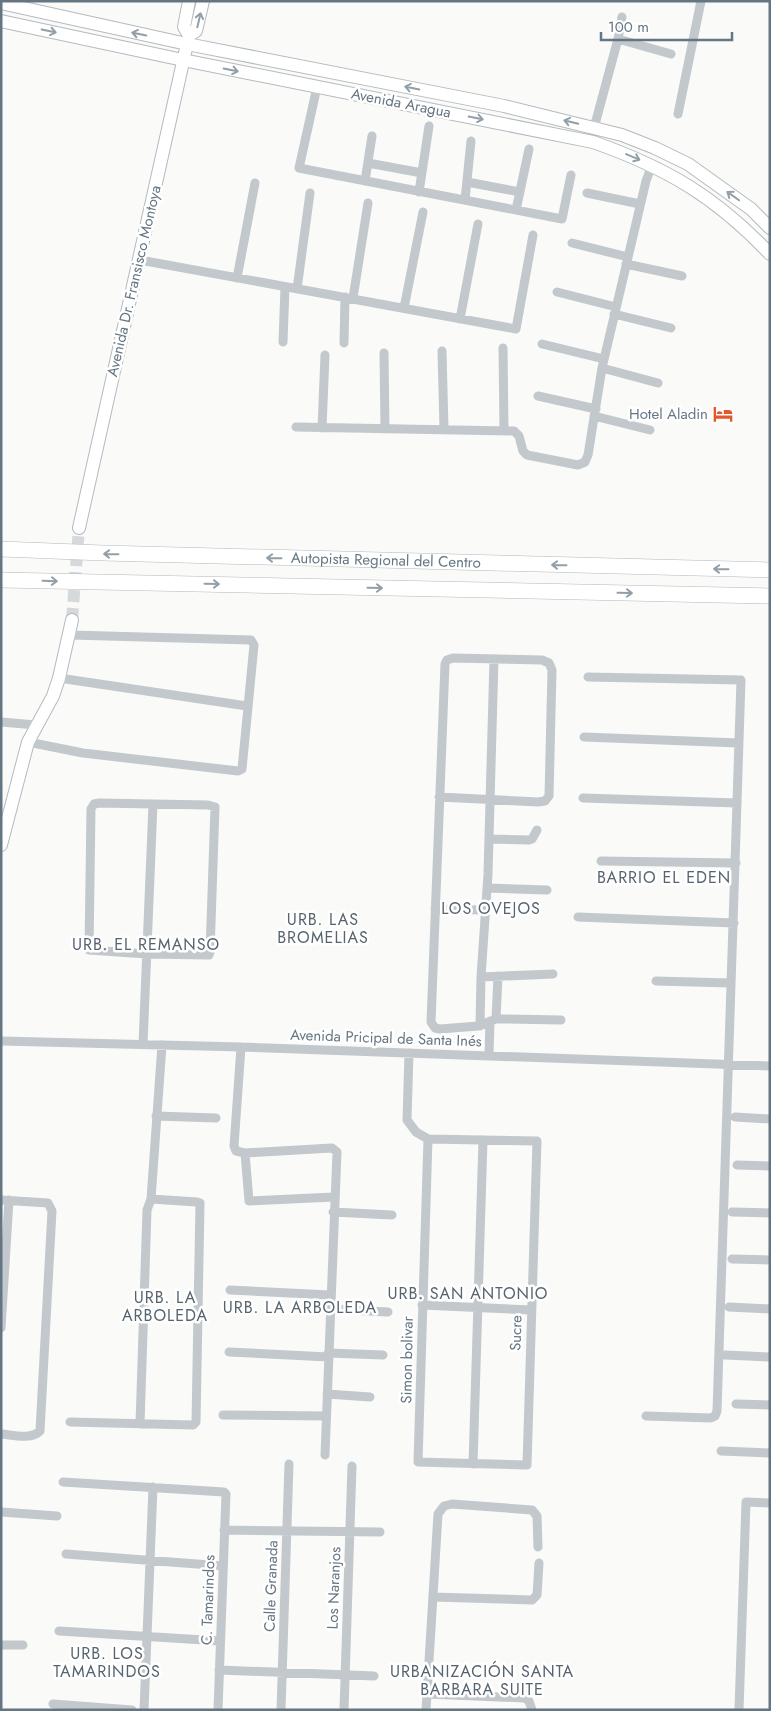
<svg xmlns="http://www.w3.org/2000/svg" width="771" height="1711" font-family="Jost,sans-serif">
<rect width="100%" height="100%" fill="#fafaf8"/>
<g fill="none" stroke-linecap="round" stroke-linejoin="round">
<path stroke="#d5d9db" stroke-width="12" stroke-dasharray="12 6" stroke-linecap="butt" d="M72,620L79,528"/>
<defs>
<path id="secondary" d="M1,3L187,44L504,106L622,135L655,148L688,164L751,209L770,228
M1,21L183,60L593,142C667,168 716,197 770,254
M189,35L196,31L203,1
M79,528L189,35L184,27L189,1
M1,845L28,742L53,696L59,678L72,620"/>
<g id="highway">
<path id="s1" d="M1,549L103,553L770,570"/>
<path d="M1,580L770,596"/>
</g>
</defs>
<use href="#secondary" stroke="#b3babf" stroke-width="14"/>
<use href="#highway" stroke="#b4b9bd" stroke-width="16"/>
<path stroke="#c3c8cc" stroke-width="9" d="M618,39L671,54
M317,87L299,168L562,219L571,175
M678,114L701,1
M594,128L618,39L622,17
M368,163L422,173
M365,181L372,136
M467,182L520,192
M419,192L429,126
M587,193L640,204
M465,200L471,141
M516,210L529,149
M572,243L628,257
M140,260L516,329L533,235
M626,264L682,276
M237,278L255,183
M297,289L310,193
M557,292L616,307
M353,298L368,203
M404,308L423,212
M614,314L671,328
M460,319L478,224
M283,342L285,287
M344,343L345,297
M542,344L604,359
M503,348L504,430
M442,351L444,429
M384,353L385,429
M602,368L658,383
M538,396L596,409
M594,416L650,430
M296,427L514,431L519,436L523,451L527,455L578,465L585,462L588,455L602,368L646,181L652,165
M322,428L325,355
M588,677L741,680L717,1411L715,1416L711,1418L646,1416
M59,678L247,706
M1,722L36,725
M584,737L739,743
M28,742L83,753L238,771L242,769L254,645L251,640L70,635
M439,797L538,802L545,801L549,796L552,670L549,663L542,660L453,658L447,660L445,664L431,1022L435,1028L440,1029L478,1026L496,1019H504L561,1020
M583,798L737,803
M99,803L208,805L215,807L210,952L209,955L147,954L89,950L91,809L94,804Z
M489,839L529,840L532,839L537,830
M601,861L736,863
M487,888L547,890
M435,909L485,910
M578,917L734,923
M481,977L553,974
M656,981L730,983
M496,1019L498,976
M480,1026L481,977L488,874L494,659
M1,1041L241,1047L770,1066
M143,1044L153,804
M241,1047L234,1146L236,1151L245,1153L332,1148L337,1152L325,1455
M409,1053L407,1120L416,1132L428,1139L537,1141L527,1465L418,1462L428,1139
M489,1055L490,1021
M156,1116L216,1118
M735,1117L770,1119
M245,1153L249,1201L334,1197
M737,1165L770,1166
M1,1200L48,1203L52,1211L40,1431C31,1440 13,1435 1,1434
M333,1212L392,1215
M732,1212L770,1213
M732,1259L770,1260
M230,1290L330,1295
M422,1305L531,1310
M729,1307L770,1309
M330,1309L388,1312
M1,1328L9,1200
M229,1352L328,1357
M328,1353L383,1355
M725,1355L770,1357
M327,1394L370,1397
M736,1404L770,1405
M223,1415L326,1416
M70,1422L193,1425L196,1422L200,1203L197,1202L151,1199
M140,1424L147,1210L151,1199L162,1045
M721,1451L770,1453
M473,1464L483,1140
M63,1482L224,1492L226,1494L218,1710
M1,1512L57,1516
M224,1530L380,1532
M66,1554L223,1566
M433,1597L532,1600L537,1595L539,1563
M59,1631L220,1641
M1,1645H23
M219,1670L374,1676
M428,1694L524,1698L529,1701L532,1710
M53,1704L132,1710
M144,1710L153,1487
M281,1710L289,1464
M344,1710L352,1466
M426,1710L438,1514L444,1506L452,1504L532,1510L537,1516L538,1547
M739,1710L746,1502L770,1503"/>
<use href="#secondary" stroke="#fff" stroke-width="12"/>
<use href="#highway" stroke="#fff" stroke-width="15"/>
</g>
<defs><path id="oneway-shaft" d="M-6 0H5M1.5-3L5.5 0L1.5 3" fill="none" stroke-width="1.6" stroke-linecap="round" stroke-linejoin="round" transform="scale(1.25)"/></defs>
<g stroke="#939fa8">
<use href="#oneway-shaft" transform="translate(199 20) rotate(-77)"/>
<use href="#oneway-shaft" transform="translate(49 31) rotate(12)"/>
<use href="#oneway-shaft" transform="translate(139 34) rotate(-168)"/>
<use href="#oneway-shaft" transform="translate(231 70) rotate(11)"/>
<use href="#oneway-shaft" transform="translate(412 88) rotate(-169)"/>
<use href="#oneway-shaft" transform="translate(476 118) rotate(11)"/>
<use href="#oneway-shaft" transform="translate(571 122) rotate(-166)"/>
<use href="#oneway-shaft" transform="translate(633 157) rotate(23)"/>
<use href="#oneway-shaft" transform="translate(733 196) rotate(-145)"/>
<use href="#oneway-shaft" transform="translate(111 554) rotate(-179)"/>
<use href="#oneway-shaft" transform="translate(274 558) rotate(-179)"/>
<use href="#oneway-shaft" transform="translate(559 565) rotate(-179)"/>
<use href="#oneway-shaft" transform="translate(721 569) rotate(-179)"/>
<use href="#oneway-shaft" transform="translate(50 581) rotate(2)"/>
<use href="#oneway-shaft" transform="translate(212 584) rotate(1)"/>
<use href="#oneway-shaft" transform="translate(375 588) rotate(1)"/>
<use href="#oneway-shaft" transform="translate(625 593) rotate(1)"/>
</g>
<defs>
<symbol id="hotel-bare" viewBox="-9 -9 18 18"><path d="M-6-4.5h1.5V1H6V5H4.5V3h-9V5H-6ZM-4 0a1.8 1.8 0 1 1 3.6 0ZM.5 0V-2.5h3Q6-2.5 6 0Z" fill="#e4572e" stroke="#fff" stroke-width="2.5" paint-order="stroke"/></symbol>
</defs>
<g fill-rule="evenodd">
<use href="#hotel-bare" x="709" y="400" width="28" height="28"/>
</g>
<g text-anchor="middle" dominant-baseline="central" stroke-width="5" stroke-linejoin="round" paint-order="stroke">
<g font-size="15" fill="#657683" stroke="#fff">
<text transform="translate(401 103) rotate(11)">Avenida Aragua</text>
<text transform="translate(134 281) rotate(-77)">Avenida Dr. Fransisco Montoya</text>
<text stroke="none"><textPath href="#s1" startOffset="385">Autopista Regional del Centro</textPath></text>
<text transform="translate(386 1038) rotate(2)">Avenida Pricipal de Santa Inés</text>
<text transform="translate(516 1333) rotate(-88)">Sucre</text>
<text transform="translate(407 1360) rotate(-89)">Simon bolivar</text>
<text transform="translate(271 1586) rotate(-88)">Calle Granada</text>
<text transform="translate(334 1588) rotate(-88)">Los Naranjos</text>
<text transform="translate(208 1600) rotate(-88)">C. Tamarindos</text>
</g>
<g font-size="15" fill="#657683" stroke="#fff" text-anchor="end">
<text x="708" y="414">Hotel Aladin</text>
</g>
<g font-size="16" letter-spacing="1" fill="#57646e" stroke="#fff">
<text x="664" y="877">BARRIO EL EDEN</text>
<text x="491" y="908">LOS OVEJOS</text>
<text x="323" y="919">URB. LAS<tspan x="323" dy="18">BROMELIAS</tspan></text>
<text x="146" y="944">URB. EL REMANSO</text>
<text x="468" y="1293">URB. SAN ANTONIO</text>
<text x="165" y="1297">URB. LA<tspan x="165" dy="18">ARBOLEDA</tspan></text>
<text x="300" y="1307">URB. LA ARBOLEDA</text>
<text x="107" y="1653">URB. LOS<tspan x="107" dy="18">TAMARINDOS</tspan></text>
<text x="482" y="1671">URBANIZACIÓN SANTA<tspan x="482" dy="18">BARBARA SUITE</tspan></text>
</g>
</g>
<rect width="771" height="1711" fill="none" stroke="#657683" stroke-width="5"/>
<path d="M601 32v8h131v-8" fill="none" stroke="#657683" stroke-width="2.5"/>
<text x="608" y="32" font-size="15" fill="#657683" stroke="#ffffff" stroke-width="4" paint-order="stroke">100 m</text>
</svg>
